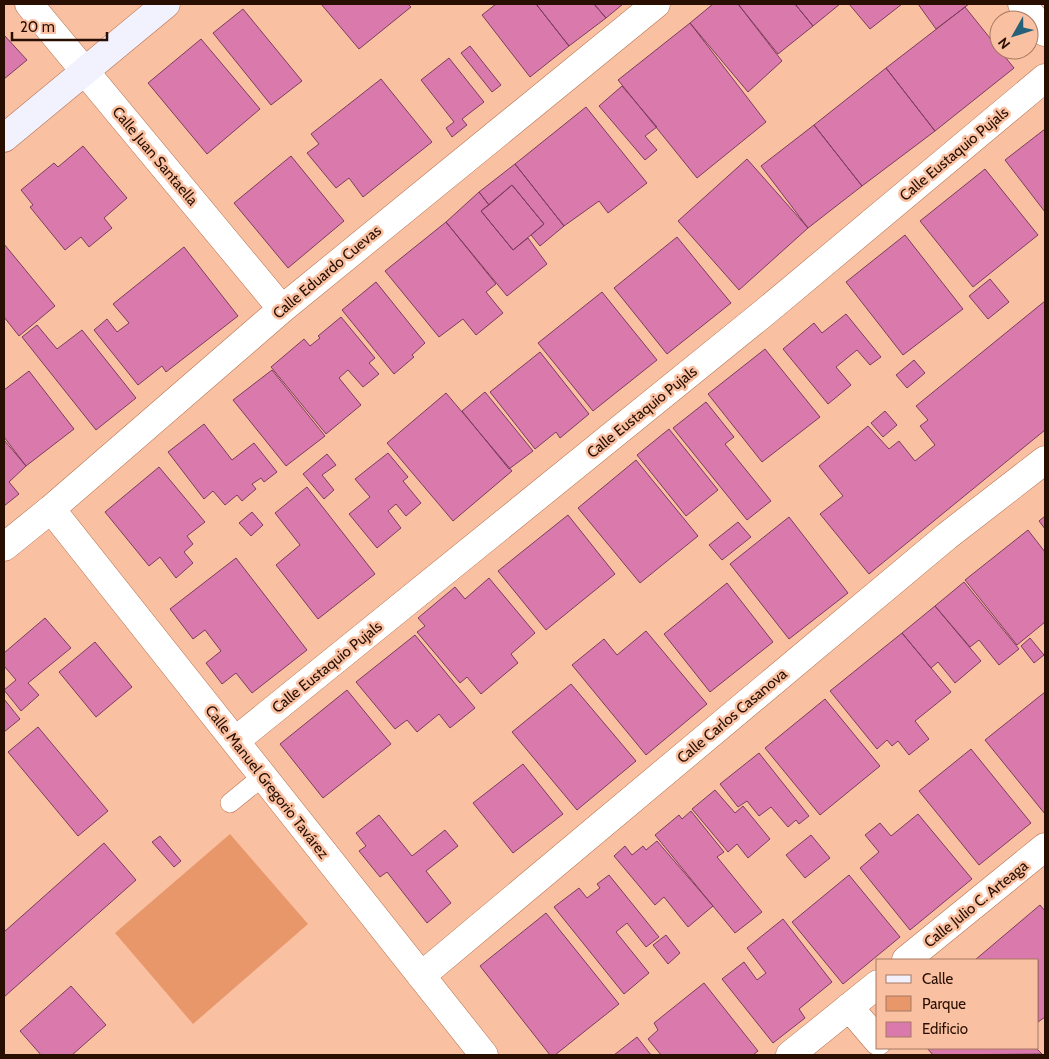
<svg xmlns="http://www.w3.org/2000/svg" width="1049" height="1059" font-family="Cabin,sans-serif">
<rect width="100%" height="100%" fill="#fac0a2"/>
<path fill="#e8976b" d="M230,834L308,924L193,1024L115,933Z"/>
<path fill="#da79ab" stroke="#7c3d5e" d="M321,4H408L411,7L359,49Z
M496,4H536L569,46L530,77L482,15Z
M536,4H594L606,18L569,46Z
M594,4H623L606,18Z
M713,4H738L782,61L748,92L690,23Z
M738,4H795L813,26L778,54Z
M795,4H840L813,26Z
M849,4H902L870,29Z
M918,4H969L936,29Z
M965,7L1014,68L935,131L886,68Z
M243,9L302,81L271,105L213,33Z
M690,23L766,122L697,178L618,80Z
M4,35L27,60L4,79Z
M201,39L260,109L207,154L148,83Z
M470,46L501,85L492,92L461,53Z
M449,58L484,102L462,119L467,125L452,137L446,128L454,122L421,80Z
M886,68L935,131L862,186L814,125Z
M381,79L432,142L363,197L349,178L336,188L307,153L319,144L311,134Z
M622,86L657,127L645,136L657,150L645,160L599,106Z
M586,107L647,183L608,213L599,201L564,226L515,164Z
M814,125L862,186L808,228L761,166Z
M1045,129V212L1005,160Z
M83,146L127,198L104,218L112,228L89,247L81,237L65,250L30,207L33,205L21,190L54,163L58,167Z
M291,156L344,221L288,268L234,203Z
M747,159L808,228L739,290L678,221Z
M515,164L564,226L540,246L531,235L544,224L512,185L489,205L479,192Z
M985,169L1038,235L973,287L920,221Z
M512,185L544,224L513,250L481,211Z
M479,192L489,205L481,211L513,250L528,238L547,264L507,296L446,222Z
M446,222L496,284L486,292L503,313L476,335L463,319L439,337L385,271Z
M905,235L963,309L903,355L846,282Z
M677,237L731,303L667,354L614,288Z
M4,244L55,306L19,336L4,317Z
M184,247L238,316L166,372L162,366L138,385L94,330L107,319L117,332L129,323L113,304Z
M990,279L1009,302L988,319L969,296Z
M376,282L425,343L412,355L414,357L394,374L342,310Z
M602,292L657,360L593,411L538,343Z
M1045,301V430L869,574L820,514L843,496L819,466L868,426L889,449L899,441L915,461L935,445L920,426L928,420L916,406Z
M846,314L881,357L870,365L857,350L836,367L851,385L828,404L783,349L814,323L822,333Z
M341,317L375,358L369,363L379,374L363,387L348,370L339,378L361,405L326,434L271,367L304,339L310,346L320,338L318,336Z
M37,325L57,349L82,330L136,398L96,430L22,337Z
M765,349L820,417L762,462L708,394Z
M540,352L589,414L560,438L556,432L535,449L490,392Z
M914,360L925,373L907,388L896,375Z
M272,370L325,436L286,466L233,400Z
M29,371L74,429L26,466L4,437V390Z
M485,392L533,451L509,469L462,411Z
M446,393L512,471L453,521L387,443Z
M706,402L734,437L725,444L771,501L747,520L673,428Z
M885,411L897,425L883,437L871,423Z
M204,424L232,460L254,443L277,472L264,482L261,478L252,484L256,489L242,501L237,495L225,505L213,491L204,499L168,452Z
M669,429L718,490L686,516L637,455Z
M4,440L26,466L9,482L19,494L4,506Z
M388,453L408,477L403,481L421,503L406,516L396,504L388,511L401,528L377,548L349,514L370,497L355,479Z
M327,454L336,465L322,475L334,490L324,499L303,474Z
M636,460L698,536L640,583L578,508Z
M159,467L205,522L187,536L193,544L184,552L193,563L176,578L160,557L149,566L105,512Z
M307,487L375,574L318,619L276,565L300,545L275,513Z
M252,512L263,525L251,536L239,523Z
M568,515L615,574L546,630L498,571Z
M1045,516V529L1039,521Z
M789,517L848,593L789,639L730,564Z
M738,522L751,537L722,560L709,545Z
M1028,530L1045,552V622L1017,645L965,580Z
M236,558L307,650L252,693L236,673L222,684L206,663L221,651L205,630L193,639L170,609Z
M489,578L535,633L511,654L518,663L481,694L467,677L460,683L417,632L425,626L418,618L455,587L465,599Z
M964,582L1019,649L999,665L979,640L970,647L935,606Z
M727,583L773,642L710,692L664,634Z
M935,606L981,661L955,683L938,662L931,668L902,633Z
M45,618L71,648L28,683L39,695L21,711L4,690L16,680L4,666V653Z
M646,631L707,704L646,755L572,665L604,639L617,655Z
M902,633L951,692L915,721L929,739L909,755L898,741L892,746L887,740L877,749L830,691Z
M415,635L475,708L450,728L439,714L417,732L407,720L395,729L356,682Z
M1030,638L1044,655L1034,663L1021,646Z
M95,642L132,687L96,717L59,672Z
M571,684L636,761L577,810L512,732Z
M347,690L391,744L323,798L280,744Z
M1045,692V814L985,740Z
M4,699L20,719L4,732Z
M825,699L880,766L820,815L765,748Z
M38,727L108,811L78,836L8,752Z
M971,749L1031,823L979,865L919,791Z
M759,753L809,816L799,824L796,820L788,827L771,807L759,816L747,801L738,807L720,784Z
M523,764L563,814L513,853L473,803Z
M715,790L735,813L743,806L770,839L748,858L737,844L728,852L692,809Z
M691,811L724,852L717,857L762,912L735,933L655,835L679,815L682,819Z
M918,814L972,879L910,930L860,868L879,852L865,835L880,823L891,836Z
M379,815L412,856L445,830L458,846L426,871L451,903L427,923L387,872L380,877L359,851L366,846L356,833Z
M811,835L830,858L805,878L786,855Z
M160,836L181,861L174,867L152,842Z
M657,841L713,906L688,927L664,897L655,905L614,856L625,846L632,855L643,846L646,850Z
M104,843L136,880L4,997V932Z
M609,875L659,937L646,947L627,923L616,932L649,973L624,994L554,907L579,888L587,898L600,888L597,884Z
M849,875L900,937L843,984L792,922Z
M1040,905L1045,911V1017L1038,1022V960H975Z
M546,913L619,1004L555,1055H550L480,966Z
M783,919L832,982L799,1009L805,1018L773,1043L722,979L744,962L757,980L766,973L747,948Z
M666,935L680,953L668,964L653,945Z
M704,983L758,1051L753,1055H661L648,1039L658,1030L654,1023Z
M71,986L106,1025L72,1055H41L20,1031Z
M637,1037L651,1055H614Z
M927,1048H1036L1042,1054L933,1055Z"/>
<g fill="none" stroke-linecap="round" stroke-linejoin="round">
<defs>
<path id="lane" d="M230,803L263,776"/>
<path id="street" d="M29,4L282,309
M1022,4L1045,32
M51,509L484,1055
M4,547L51,509L282,309L656,4
M235,741L765,312L1045,78
M906,960L1045,847
M421,976L947,536L1045,460
M849,1007L878,1041
M790,1055L878,984"/>
<path id="secondary" d="M4,138L166,4"/>
</defs>
<use href="#lane" stroke="#b5734f" stroke-width="20"/>
<use href="#street" stroke="#b5734f" stroke-width="29"/>
<use href="#secondary" stroke="#b5734f" stroke-width="29"/>
<use href="#lane" stroke="#fff" stroke-width="19"/>
<use href="#street" stroke="#fff" stroke-width="28"/>
<use href="#secondary" stroke="#f2f1fe" stroke-width="28"/>
</g>
<g text-anchor="middle" dominant-baseline="central" stroke-width="5" stroke-linejoin="round" paint-order="stroke">
<g font-size="15" fill="#280f02" stroke="#fac0a2">
<text transform="translate(954 154) rotate(-40)">Calle Eustaquio Pujals</text>
<text transform="translate(155 156) rotate(50)">Calle Juan Santaella</text>
<text transform="translate(327 272) rotate(-40)">Calle Eduardo Cuevas</text>
<text transform="translate(642 412) rotate(-39)">Calle Eustaquio Pujals</text>
<text transform="translate(327 667) rotate(-39)">Calle Eustaquio Pujals</text>
<text transform="translate(732 716) rotate(-40)">Calle Carlos Casanova</text>
<text transform="translate(267 782) rotate(52)">Calle Manuel Gregorio Tavárez</text>
<text transform="translate(976 904) rotate(-39)">Calle Julio C. Arteaga</text>
</g>
</g>
<rect width="1049" height="1059" fill="none" stroke="#280f02" stroke-width="10"/>
<rect x="876" y="959" width="162" height="90" fill="#fac0a2" stroke="#a67962"/>
<rect x="886" y="975" width="25" height="8" fill="#f2f1fe" stroke="#a67962"/>
<text x="922" y="984" font-size="15" fill="#280f02">Calle</text>
<rect x="886" y="996" width="25" height="15" fill="#e8976b" stroke="#a67962"/>
<text x="922" y="1009" font-size="15" fill="#280f02">Parque</text>
<rect x="886" y="1022" width="25" height="15" fill="#da79ab" stroke="#a67962"/>
<text x="922" y="1034" font-size="15" fill="#280f02">Edificio</text>
<g transform="translate(1014 35) rotate(231)"><circle r="24" fill="#fac0a2" stroke="#a67962"/>
<path d="M0-4L9 19L0 12L-9 19Z" fill="#266179"/>
<text y="-8" font-size="14" font-weight="bold" text-anchor="middle" fill="#280f02">N</text>
</g>
<path d="M12 32v8h95v-8" fill="none" stroke="#280f02" stroke-width="2.5"/>
<text x="20" y="32" font-size="15" fill="#280f02" stroke="#fac0a2" stroke-width="4" paint-order="stroke">20 m</text>
</svg>
